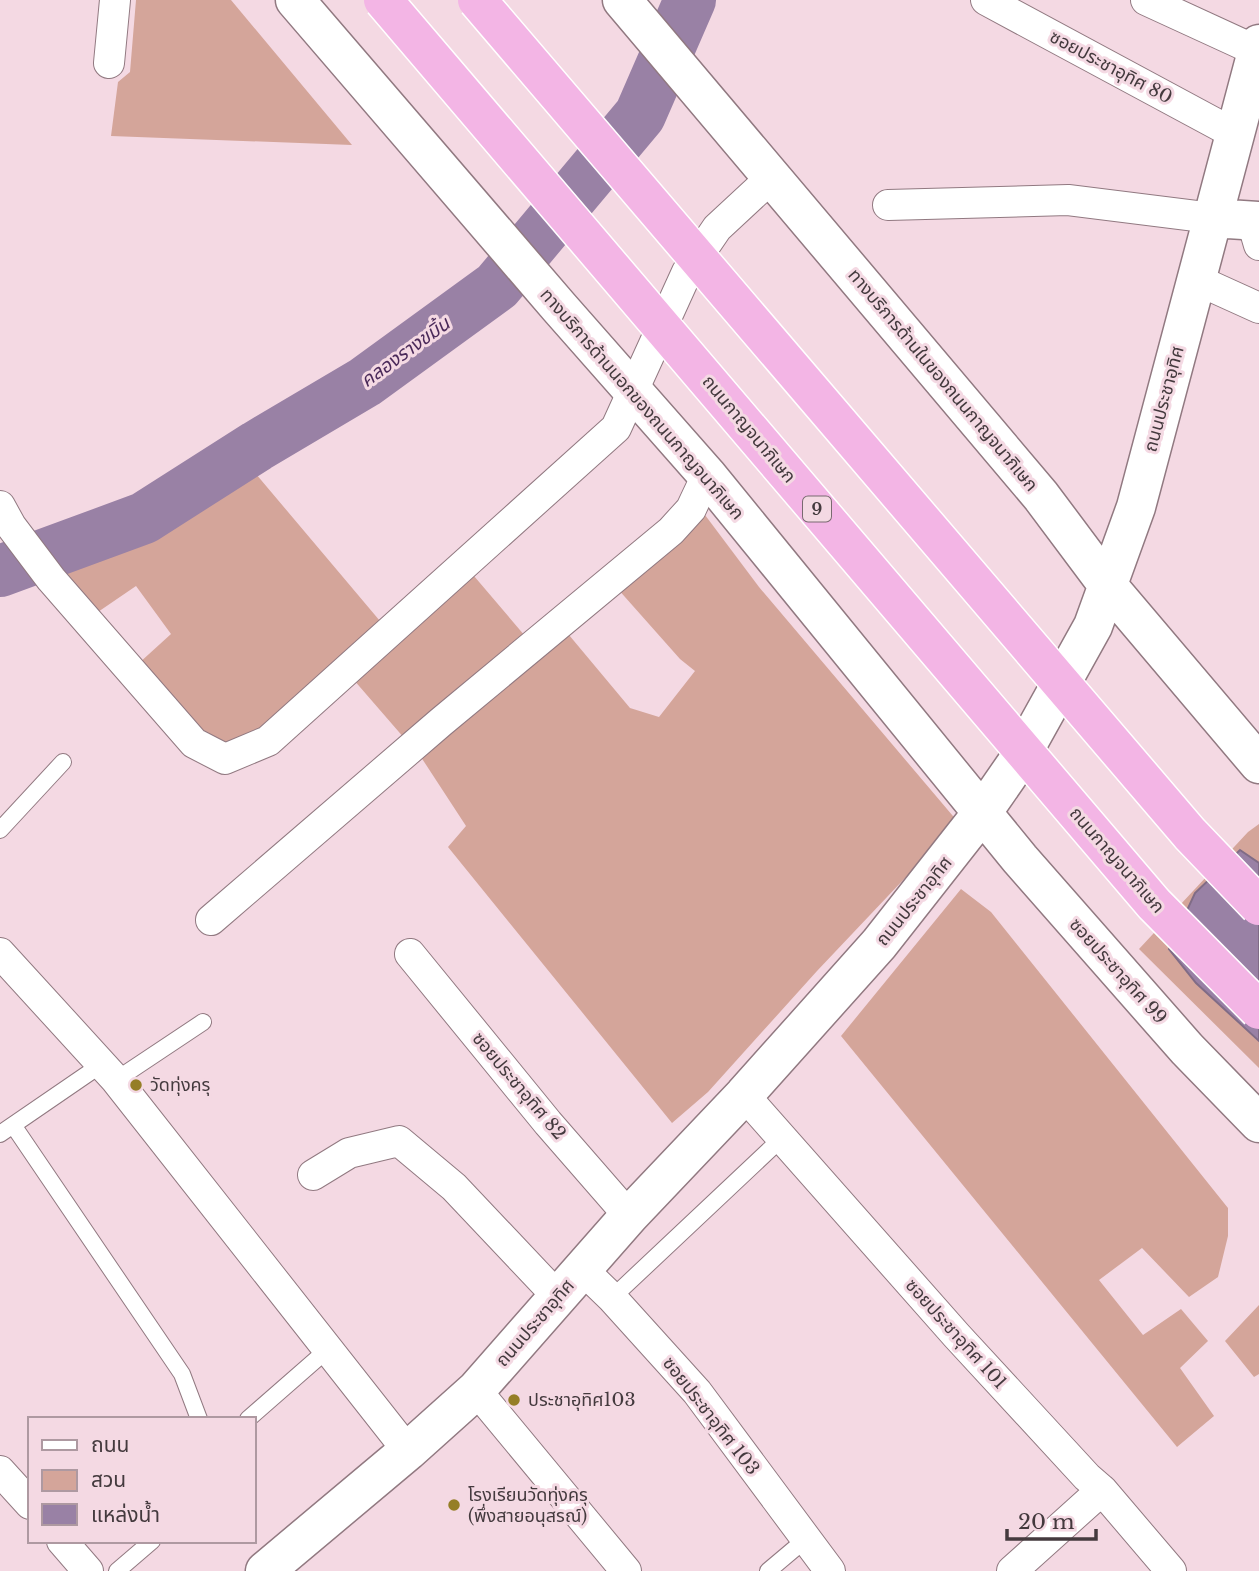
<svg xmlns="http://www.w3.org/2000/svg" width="1259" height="1571" font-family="'Libre Baskerville','Noto Sans Thai',serif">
<rect width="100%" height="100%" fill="#f4d9e3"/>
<path fill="#d4a59a" d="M136,0H231L352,145L111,136L118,82L130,72Z
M256,474L380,621L270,727L235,746L198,737L138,664L171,634L136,586L95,614L60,572L114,548L184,521Z
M705,515L759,587L958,822L817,971L708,1092L672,1123L448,847L466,826L419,754L477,701L569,635L630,708L659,717L695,671L680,659L617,588Z
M474,576L525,636L405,739L353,679Z
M1259,824V1068L1139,949L1248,832Z
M961,889L991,912L1228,1208V1236L1218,1277L1189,1297L1142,1248L1099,1280L1143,1335L1181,1309L1208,1341L1180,1368L1214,1416L1177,1447L841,1036Z
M1259,1305V1374L1254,1377L1225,1341Z"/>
<path fill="#9981a5" stroke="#806c86" stroke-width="2" d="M1240,850L1259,863V1041L1196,983L1169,949L1195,893Z"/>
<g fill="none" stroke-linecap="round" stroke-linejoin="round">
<path stroke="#9981a5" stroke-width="52" d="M0,571L144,518L257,446L365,382L497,286L640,115L690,0"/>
<defs>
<path id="lane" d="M0,830L63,762
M116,1080L203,1022
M13,1125L182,1374L199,1419
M0,1134L102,1064
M612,1298L782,1138
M248,1419L327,1350
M117,1571L152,1541
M768,1571L806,1539"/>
<path id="street" d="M986,0L1235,134
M1146,0L1257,51
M109,63L115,0
M888,205L1068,200L1212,218
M1252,221L1259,245
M1195,279L1259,308
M0,506L11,526L51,579L194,743L225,759L268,741L616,428L687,272L717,228L772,177
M211,920L441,722L671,531L691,509L707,475
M0,953L116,1080L408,1451
M410,954L548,1123L629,1216
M744,1095L957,1336L1087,1477L1102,1490L1171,1571
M313,1175L349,1153L399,1141L454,1187L558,1297
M583,1270L612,1298L697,1392L830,1571
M476,1390L626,1571
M0,1471L30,1504
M62,1541L88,1571
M1012,1571L1102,1490"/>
<path id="secondary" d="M295,0L559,307L707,475L1020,859L1187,1049L1259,1123
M622,0L1041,496L1109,587L1259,764
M1212,218L1259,221
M265,1571L408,1451L476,1390L629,1216L744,1095L879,944L982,813L1018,761L1093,626L1136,507L1259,44"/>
</defs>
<use href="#lane" stroke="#917981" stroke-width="18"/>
<use href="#street" stroke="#917981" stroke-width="32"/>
<use href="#secondary" stroke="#917981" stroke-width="41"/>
<use href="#lane" stroke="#fff" stroke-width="16"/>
<use href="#street" stroke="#fff" stroke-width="30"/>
<use href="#secondary" stroke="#fff" stroke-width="38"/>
<defs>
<path id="highway-bridge" d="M383,0L1154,904L1259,1010
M477,0L1190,834L1259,906"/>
</defs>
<use href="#highway-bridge" stroke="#fff" stroke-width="41" stroke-linecap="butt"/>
<use href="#highway-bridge" stroke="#f3b5e5" stroke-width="38"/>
</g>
<g fill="#957e26" stroke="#f4d9e3" stroke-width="2.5">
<circle cx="136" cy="1085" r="7"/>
<circle cx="514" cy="1400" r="7"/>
<circle cx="454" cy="1505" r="7"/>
</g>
<g text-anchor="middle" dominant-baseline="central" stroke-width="6" stroke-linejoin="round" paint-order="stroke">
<rect fill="#f4d9e3" stroke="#796a70" stroke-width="2" x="803" y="496.5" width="28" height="25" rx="5"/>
<g font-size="16" font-weight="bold" fill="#443a3e">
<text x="817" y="509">9</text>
</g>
<g font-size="18" fill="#443a3e" stroke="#f4d9e3">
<text transform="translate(1111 67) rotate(28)">ซอยประชาอุทิศ 80</text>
<text transform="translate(943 380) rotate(50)">ทางบริการด้านในของถนนกาญจนาภิเษก</text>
<text transform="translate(1164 399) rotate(-75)">ถนนประชาอุทิศ</text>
<text transform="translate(642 404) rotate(49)">ทางบริการด้านนอกของถนนกาญจนาภิเษก</text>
<text transform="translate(749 429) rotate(50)">ถนนกาญจนาภิเษก</text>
<text transform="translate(1117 860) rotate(49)">ถนนกาญจนาภิเษก</text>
<text transform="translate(914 901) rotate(-51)">ถนนประชาอุทิศ</text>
<text transform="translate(1118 971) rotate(48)">ซอยประชาอุทิศ 99</text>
<text transform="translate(519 1086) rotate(50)">ซอยประชาอุทิศ 82</text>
<text transform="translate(535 1323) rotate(-49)">ถนนประชาอุทิศ</text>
<text transform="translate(956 1334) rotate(48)">ซอยประชาอุทิศ 101</text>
<text transform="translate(711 1416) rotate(52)">ซอยประชาอุทิศ 103</text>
</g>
<g font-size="18" fill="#443a3e" stroke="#f4d9e3" text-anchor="start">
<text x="150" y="1085">วัดทุ่งครุ</text>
<text x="528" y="1400">ประชาอุทิศ103</text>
<text x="468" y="1495">โรงเรียนวัดทุ่งครุ<tspan x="468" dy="21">(พึ่งสายอนุสรณ์)</tspan></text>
</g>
<g font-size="19" font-style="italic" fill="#4b2a5a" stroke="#f4d9e3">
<text transform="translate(405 352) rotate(-36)">คลองรางขมิ้น</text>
</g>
</g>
<rect x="28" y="1417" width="228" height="126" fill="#f4d9e3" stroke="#ae99a1" stroke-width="2"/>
<rect x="42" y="1440" width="35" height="10" fill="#ffffff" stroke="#ae99a1" stroke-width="2"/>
<text x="91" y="1452" font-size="21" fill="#443a3e">ถนน</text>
<rect x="42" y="1470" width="35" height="21" fill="#d4a59a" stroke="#ae99a1" stroke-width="2"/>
<text x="91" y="1487" font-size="21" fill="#443a3e">สวน</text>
<rect x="42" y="1504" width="35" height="21" fill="#9981a5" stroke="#ae99a1" stroke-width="2"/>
<text x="91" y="1522" font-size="21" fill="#443a3e">แหล่งน้ำ</text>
<path d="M1007 1529v10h89v-10" fill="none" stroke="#443a3e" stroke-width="3.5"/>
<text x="1018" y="1529" font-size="21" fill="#443a3e" stroke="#f4d9e3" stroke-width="5" paint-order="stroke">20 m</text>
</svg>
